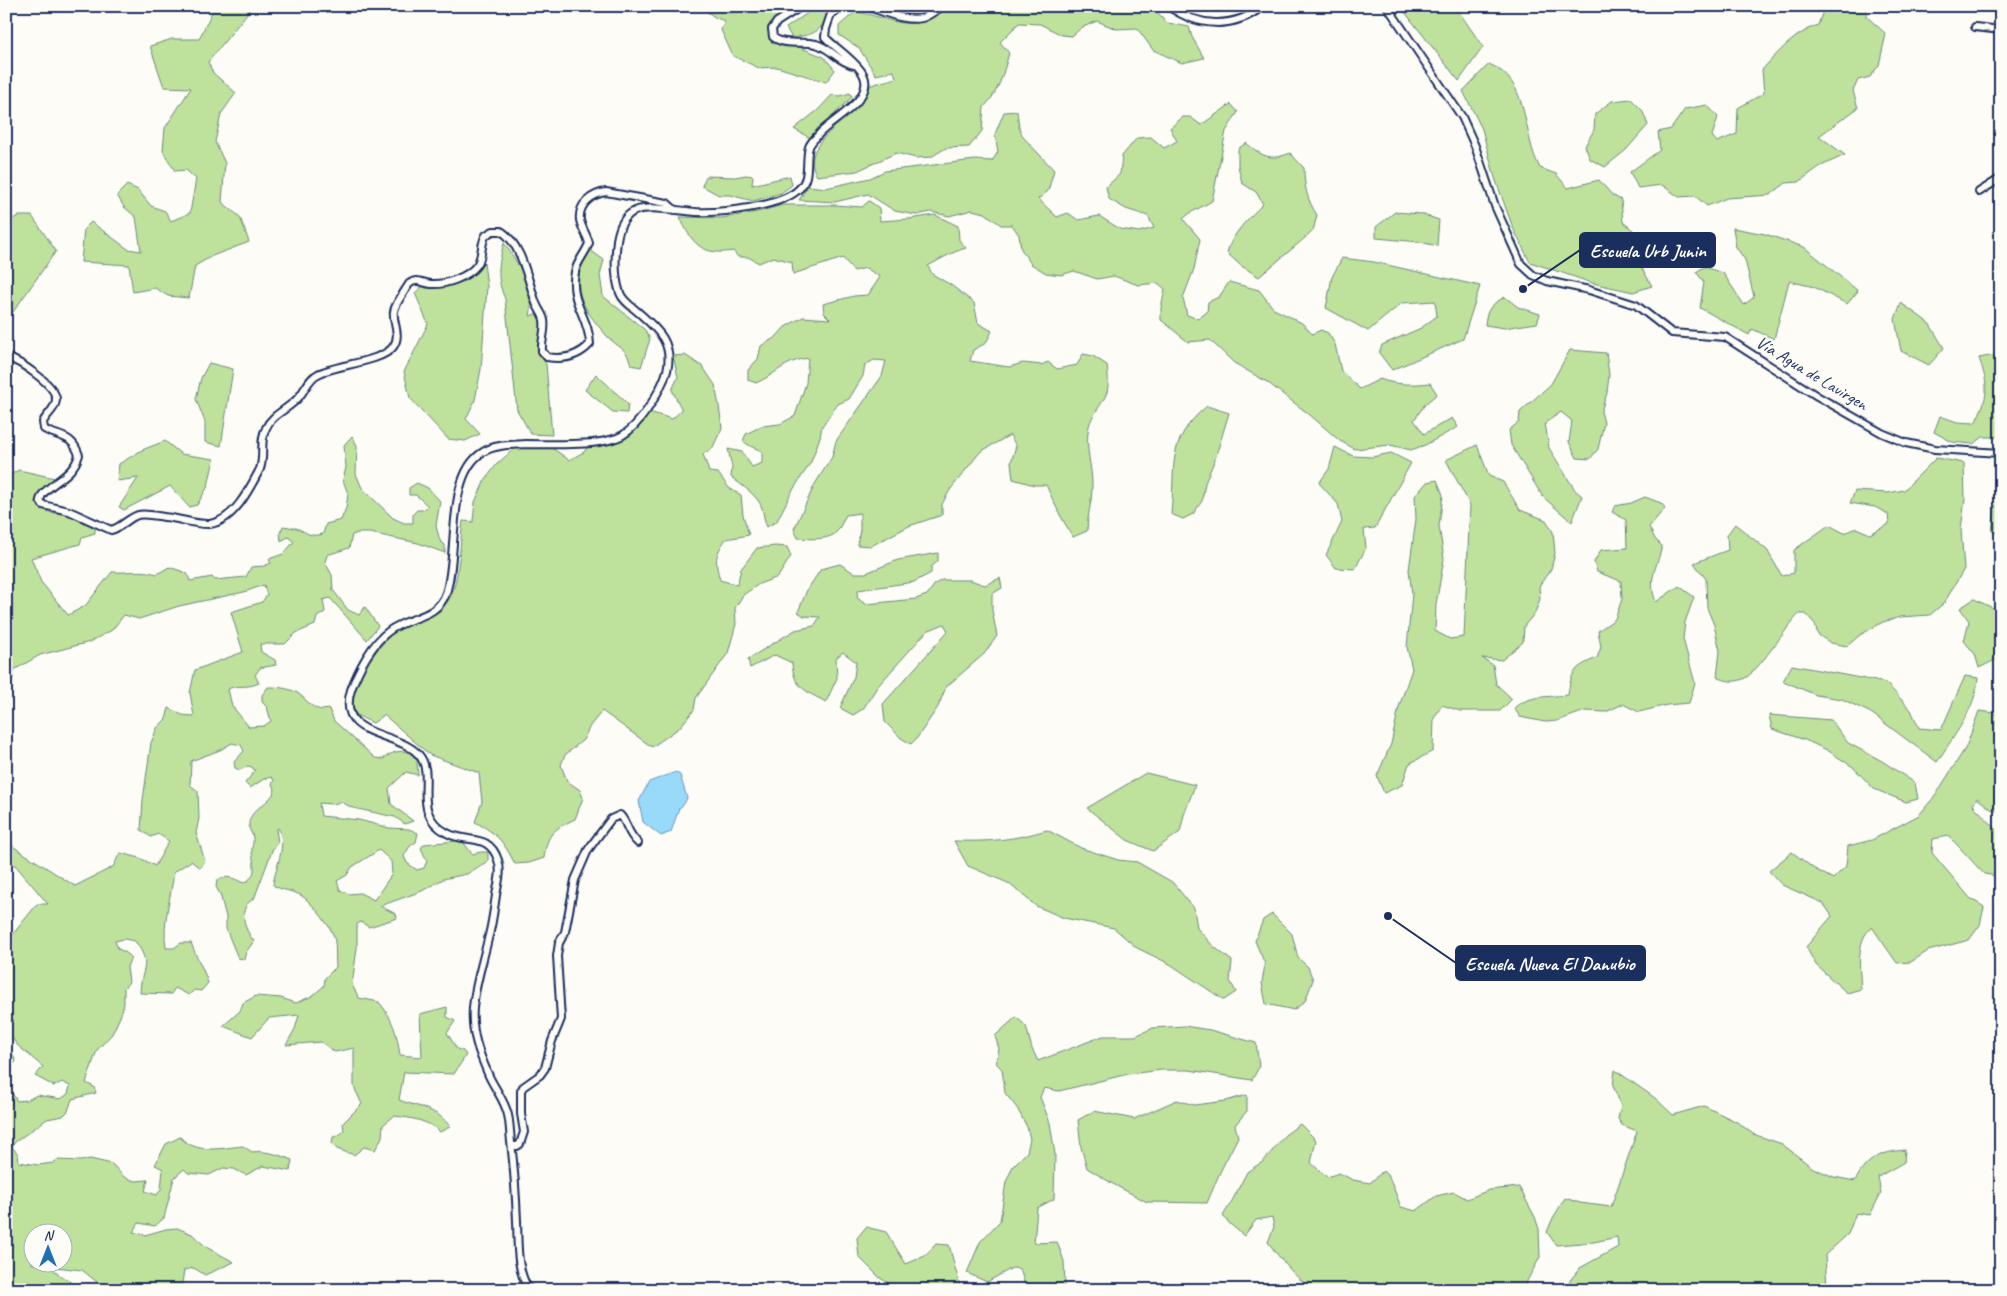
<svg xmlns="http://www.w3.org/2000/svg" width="2007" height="1296" font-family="Caveat,sans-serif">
<rect width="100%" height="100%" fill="#fdfcf7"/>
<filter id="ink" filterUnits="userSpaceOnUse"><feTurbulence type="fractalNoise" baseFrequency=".02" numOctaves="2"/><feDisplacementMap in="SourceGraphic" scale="10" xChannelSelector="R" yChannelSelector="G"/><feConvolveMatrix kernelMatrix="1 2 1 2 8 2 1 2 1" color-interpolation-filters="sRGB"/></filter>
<g filter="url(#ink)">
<path fill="#bee29c" stroke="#6c887d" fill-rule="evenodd" d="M215,6H253L208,62L213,73L236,93L221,114L215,142L225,163L222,202L240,217L249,242L212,256L195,266L189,298L168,296L155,288L133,292L129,265L81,262L84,229L91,222L128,249L141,251L136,217L124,207L117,195L127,185L138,190L151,206L165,211L171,221L190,213L196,179L186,170L175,171L163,151L165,128L191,88L164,87L150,46L172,39H199Z
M708,6L735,9L743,6H801L775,27L774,34L780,44L799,47L824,57L835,70L826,82L777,67L759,68L733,56L721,30L725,21L716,18L705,10Z
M947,6H1151L1168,23L1189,27L1192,37L1204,58L1182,63L1153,50L1137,28L1116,29L1097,21L1081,28L1072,36L1062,35L1040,24L1019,23L1000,42L1009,53C1003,74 999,92 984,107L982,131L969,147L946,148L931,157L916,158L896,153L857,171L817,176C799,147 841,124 859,107C863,102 865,92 868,86L896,78L894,71L876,75L859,48L839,35V26L855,12C879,14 900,29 924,21C932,19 940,11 947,6Z
M1400,6H1455L1483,47L1459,81Z
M1816,6H1867L1866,16L1886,34L1879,65L1870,77L1858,80L1853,91L1858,108L1819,136L1845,155L1819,167L1799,182L1786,183L1770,195L1727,198L1707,206L1695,196L1679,197L1662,185L1638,188L1630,172L1660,150L1658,132L1671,129L1685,109L1707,105L1718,117L1712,136L1717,142L1737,134L1738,108L1764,93L1762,70C1779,51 1794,34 1818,25L1823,11Z
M820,8L828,12C822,34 812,34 792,38L786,28L806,14Z
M1489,64C1531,81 1521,134 1540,168L1556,174L1568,188L1599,180L1612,195L1621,200L1623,222L1634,231L1639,263L1652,286L1633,292L1592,283L1530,262L1513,228L1495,178L1482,129L1463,91Z
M850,93L852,97L810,138L794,129L818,110L832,95L840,96Z
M1631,99L1642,110L1648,125L1626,150L1605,167L1590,159L1585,146L1594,130L1595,114L1612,101Z
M1231,104L1238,112L1226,131L1212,201L1190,213L1183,219L1200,239L1194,269L1183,298L1187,315L1198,319L1207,312L1208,302L1219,297L1229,282L1259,290L1274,309L1302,323L1312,334L1321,330L1328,333L1335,344L1341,371L1360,389L1380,379C1395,385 1414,385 1430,383L1437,394L1426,403L1414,420L1424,434L1452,418L1458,427L1425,445L1411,450L1390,445L1355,449L1340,441L1310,415L1267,382L1234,363L1210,340L1188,342L1161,320V308L1165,289L1158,283L1138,285L1114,276L1097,279L1074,271L1061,275L1046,273L1031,264L1021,249L1019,235L1012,225H1001L985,213L972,210L949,216L931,212L916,215L895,211L868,194L835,202L799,200L808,186L826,188L870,178L885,171L975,160L992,161L998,152L995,134L1004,112L1017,111L1019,128L1023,137L1054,170L1048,191L1038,199L1057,217L1068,213L1078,220L1099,216L1120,229L1139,232L1154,228L1148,216L1126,209L1109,199L1106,187L1120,174L1122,156L1137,138L1151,137L1164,148L1177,141L1170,128L1183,117H1190L1201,125Z
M1246,143C1261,155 1270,162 1290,153L1304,168C1304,186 1307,200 1317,215L1313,231L1259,277L1240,265L1227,253C1232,233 1249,218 1263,204L1256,192L1242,183L1238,166V149Z
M746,175L753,176L752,185L790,176L792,185L781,193L753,201L730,195H719L702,186L706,176L735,177Z
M869,201L879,208L880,221L909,219L935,215L958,226L959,240L966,248C952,252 941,259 928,266L932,274L951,285L974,303L978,323L992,331L986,343L973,350L970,361L1009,367L1023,363L1041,365L1048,362L1057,369L1077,365L1083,354L1093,356L1107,365C1108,373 1109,384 1107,392C1103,404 1092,414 1089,426C1084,447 1093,468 1092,488C1092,503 1087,516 1087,531L1073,537L1060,515L1046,485H1034L1013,479L1011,462L1016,446L1010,435L980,452L950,490L942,504V515L909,526L871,546L857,545L860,530V513L846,515C843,520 841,526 838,530C832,541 809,539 798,538L794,529L815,484L832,457L836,441L882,376L886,361L874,360L865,365L863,376L849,399L838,404L822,426L820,437L811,462L791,493L777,521L767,527C764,521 764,515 762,508C758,495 741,485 731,477L732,467L728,449L742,452L752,467L762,463V451L750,446L743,441L746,434L762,426L780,424L795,416L806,383L808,358C784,361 777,374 756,383L748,380V370L758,359L761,346L776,337L785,327L803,317L830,319L824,313L823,304L854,296L868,295L880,277L866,268L854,271L843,258L793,274L792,262L773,257L759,263L748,257H738L733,251C702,256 692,244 680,217L722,218L757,212L783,205H834L862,207Z
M1395,212L1421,214L1439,220L1437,246L1420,242L1376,238V227Z
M19,216H32L56,251L6,322V222Z
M1733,228L1765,234L1804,247L1858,291L1847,304L1814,287L1789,281L1774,339L1752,329L1749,335L1700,308L1704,282L1696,272L1704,267L1723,273L1744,305L1754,297L1745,260L1736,247Z
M504,243C518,263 536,290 530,316L540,312L542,328L538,344L539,353L546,364L552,435L531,434L517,410L505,299C496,278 498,265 504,243Z
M590,250L604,260L600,275L603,296L645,330L650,339L641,367L631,365C626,346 619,349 607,336C582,308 567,285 590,250Z
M1342,258L1374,262L1480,286L1463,339L1392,370L1379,353L1382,345L1421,328L1437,316L1435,301L1402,303L1368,331L1326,308L1332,277Z
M480,263H484L487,286L481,369L475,400L466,419L480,434L465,441L448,439L410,398L404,372L428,324L415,293L424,285L460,277Z
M1505,297L1518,307L1540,314L1537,323L1504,328L1485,325C1486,310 1491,304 1505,297Z
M1901,303L1929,323L1944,348L1929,365L1901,351L1895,319Z
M1570,350L1606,353L1609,375L1607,393L1601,411L1604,423L1598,449L1590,459L1577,458L1569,442L1572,421L1561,412L1545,423L1549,448L1575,490L1582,496L1572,522L1543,497L1511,445L1509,430L1519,422L1520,412L1551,384Z
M685,355L703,367L715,385L719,406L722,428L712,449L703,454L709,472L718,473L729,488L741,495L743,515L749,535L726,539C714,556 715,561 720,580L737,585L741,569L757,548L775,546L787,547L791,556L778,577L759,584L743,595L735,608L736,624L728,653L696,698L694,710L679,728L652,747L602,711L590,726L583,740L565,755L561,765L567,781L580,790L583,798L575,819C554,829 547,833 544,858L529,863L515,864C503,841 498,834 475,822L482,802L479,773L430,755L384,715L373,723C365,719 355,716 351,708C343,687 389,632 406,622C420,614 436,615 447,602C459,590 460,540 463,521L473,522L475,502L485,480L497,464L516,447L548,445L569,460L584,452L592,441C620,437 630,432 649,412L672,419L682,410L672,390L678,377L673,356Z
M1995,355L2001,356L2000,437H1983L1973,444L1952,442L1934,432L1940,416L1957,422L1975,423C1989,395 1989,387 1979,358Z
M209,363L233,369L221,446L205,442V422L196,399L201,378Z
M596,374L628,404L627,413L613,412L585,390Z
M1207,406L1229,413L1215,459L1205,483L1202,501L1193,514L1183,519L1171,514C1176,466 1165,441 1207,406Z
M352,436L357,446L356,474L362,488L393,518L404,523H413V514L417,510H423L428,506L416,495H409V488L417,483L428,488L440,501L436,526L440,541L445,545V553L418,543L370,533H358L352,535L349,548L327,555L325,562L332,575L333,590L348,610L359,615L365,607L378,626L367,640L330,598L323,600L325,612L317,617L315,625L296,633L285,644H260L261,652L275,660L276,665L260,668L255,675L259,683C246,689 238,684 228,689L232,706L249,727L264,726L271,721L267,707L262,702V695L268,687C278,687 287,688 296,692C309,700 312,713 329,709L334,721L375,758L383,759C392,752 399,750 410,752L417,761L418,775L406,772L389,788L391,804L413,821L405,824L395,817L353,808L341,802L332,804L319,803L321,816L359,820L389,828L409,829L418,833L416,842L410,846L404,856L407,863L417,870L424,868L427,861L421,848L424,844L456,841L464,843L472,854L481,852H488V861L467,874L443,879L422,891L380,906L396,914L397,918L369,927L361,922L357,924V948L352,985L359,998L379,1002C393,1019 397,1034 400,1055L422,1057L420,1014L447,1007V1017L455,1021L447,1033L457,1049L463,1051L466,1055L454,1074L404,1072L399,1100C417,1107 439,1109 450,1127L440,1132C428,1120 411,1118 394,1116L383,1125L382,1137L375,1150L364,1147L354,1155L337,1149L332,1144L333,1137L339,1135L344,1131L343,1123L362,1104L354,1087V1048L335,1052L321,1042L286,1045L295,1029L299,1015L269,1018L252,1037L223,1026L240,1011L243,1003L256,996L281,998L296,1003L312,996L324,986L325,978L336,967C335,956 337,941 332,932C327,922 310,901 302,896C292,890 282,891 273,885C275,867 288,845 278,828L276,830L278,842L273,848L254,899C237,906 244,930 254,941L246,952L244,959L238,958L226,929V917L220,894L216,887L217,880C227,875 234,878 243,883C258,877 254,866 252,853C251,848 254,843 253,838C253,834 249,830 249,827C247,809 271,804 275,790L272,784L274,780L271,777L264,779L250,788L245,783L255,771L252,767L248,766L240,770L235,768L234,762L244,751L241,745L232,743L220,750L191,761L190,785L198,791L199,818L196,833L205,861L200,868L191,861L174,872C171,898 162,922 166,948H174L181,943H191C196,957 204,969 208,983L201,991L194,990L189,995L175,988L171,994L140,993C141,966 153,966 135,941L124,939L115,941L118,949L125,952L131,957L127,967L129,982L124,988V1004L120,1017L112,1034L97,1050L86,1083L94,1087L96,1093L72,1099L68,1111L63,1116L47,1119L15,1142L12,1147L18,1154L19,1162L38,1165L53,1163L57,1160L81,1161L90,1159L112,1164L124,1177L135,1181L148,1180L145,1191L157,1195L161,1189L163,1169L155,1165L166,1144L180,1137C197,1155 221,1148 243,1146L252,1152C264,1150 280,1155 292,1160L290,1171L263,1166L246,1175L234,1169L223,1168L209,1175L188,1173L184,1169L174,1178L164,1218L155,1226L139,1223L133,1232L145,1235L166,1229L177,1228L192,1234L206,1247L234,1262L205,1275L194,1268L184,1270L181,1290H107L82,1270L55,1267L53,1264H62V1234H32V1264H49C57,1276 73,1284 87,1290H6V1083L17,1101L27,1100L37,1095L61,1099L68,1094L70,1086L62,1082L54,1086L35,1076L43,1067L16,1044L12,1037L8,1043L16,1062L10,1066L6,1060V943L37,904H48L16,866L6,859V842L75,886L113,867L120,853L140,858L155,866L169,841L158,834L151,837L141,830L143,800L151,743L157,728L166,719L169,708L182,715L194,716L190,693L195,670L243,652L231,612L262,602L267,595L264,585L244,592L179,606L139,619L124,615L112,630L90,642L40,655L14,670L10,700L6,702V477L19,470L59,479L37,496V502L41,509L52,513H66L95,528V533L82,537L80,544L31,558L41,582L68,615L85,606L112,572C128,573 141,569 157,574L169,567L187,573L190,581L212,577L215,580L246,577L251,567L264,566L271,563L269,559L283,554L294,542L288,537L281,541L280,533L283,526C287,527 292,527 296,528C308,532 308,538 323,534L326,524L341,520L346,508L348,494L343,480L346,467L344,445ZM379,850L391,861L392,874L374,900L360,893L349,894L340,890L337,881L347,875L352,867Z
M165,441L181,454L214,459L208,486L197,505L189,507L170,486L124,510L119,507L138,478L117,481L119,464L142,450Z
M1477,445L1489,476L1503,482L1520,510L1546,520L1553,532L1555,553L1551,569L1539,586L1540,599L1535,613L1524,626L1523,642L1502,660L1482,658L1493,665L1496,684L1512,699L1500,711H1460L1442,705L1434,718L1433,751L1409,764L1402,785L1384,793L1377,776L1391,744L1399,707L1412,669L1407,647L1412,594L1409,570L1416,519L1415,496L1427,482L1437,480L1443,495L1439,526L1444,559L1436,604L1435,631L1450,639L1464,637L1470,505L1446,460Z
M1335,447L1353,456L1372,457L1391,453L1411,463L1375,528L1364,529L1366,548L1355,569L1336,568L1326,555L1342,522L1338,504L1319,483L1329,469Z
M1936,458L1964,463L1965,498L1961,530L1964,569L1944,603L1930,615L1900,617L1883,622L1860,635L1847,646L1831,643L1818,635L1815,624L1806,614H1799C1786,627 1757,674 1743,679C1733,683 1726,681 1717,677L1720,651L1714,625L1707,608L1706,579L1694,563L1728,550L1727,535L1735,524L1767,550L1782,576L1794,573V550L1829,525L1844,533L1856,528L1870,534L1889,524L1888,514L1875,507L1850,503L1855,491L1888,493L1904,490Z
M2001,494V536L1992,531L1995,508Z
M1645,497L1661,503L1665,508L1649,527L1655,539L1662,546C1657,568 1647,579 1656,602L1679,586L1694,597L1685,622L1683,639L1695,683L1689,703L1667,705L1639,712L1623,704L1606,712L1585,711L1557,721L1545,722L1520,717L1514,708C1528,695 1550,697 1568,695C1571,671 1575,667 1597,658L1601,647L1598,631L1615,619L1622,599L1621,581L1597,572L1594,562L1601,550L1627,548L1626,520L1612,512L1615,506L1631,503Z
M938,553V561L931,567V573L914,582L858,590L857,598L866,604L916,599L927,595L935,584L942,580H970L985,585L1000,578L1002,588L992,594V610L997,636L984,654L946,687L938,707L917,738L911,744L901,738L885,722L883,704L948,631L944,624L927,631L877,687L863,709L853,715L840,708L854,677L856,662L843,652L836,658L837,678L826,702C807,692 793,687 792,663L775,655L750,668L748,659L795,630L814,626L820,617L804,616L798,612L807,590L821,569L840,564L854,573H866L898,560Z
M1974,599L1993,608L2001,607V657L1979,668L1975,654L1964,641L1969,621L1960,608Z
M1792,665L1886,683L1911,710L1919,728L1941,730L1965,676L1978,678C1976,709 1953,737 1937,762L1871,713L1842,699L1816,695L1783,681Z
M1979,711L1995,713L2001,720V813L1991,809L1977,798L1973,805L2001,834V873L1998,876L1984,874L1949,836L1933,839L1932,853L1970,898L1984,907L1980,925L1969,940L1928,951L1911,962L1897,963L1872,927C1855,940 1860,970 1861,989L1847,993L1816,965L1806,947L1832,916L1823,903L1782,885L1769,871L1792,852L1813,868L1833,879L1846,866L1848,846L1872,840L1919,815L1935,796L1966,747Z
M1769,715L1831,720L1848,743L1882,761L1915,783L1918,799L1906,802L1874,789L1853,767L1827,750L1805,740L1772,729Z
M1146,773L1195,785L1184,815L1180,832L1153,851L1127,840L1087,808Z
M1047,830L1081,848L1118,860L1137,862L1172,882L1194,908L1197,928L1213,946L1232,961L1230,981L1236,992L1224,1000L1170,964L1137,948L1114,928L1064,918L1036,906L1008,883L968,866L954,841C990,842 1013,840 1047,830Z
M1272,914L1292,934L1298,958L1308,967L1313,980L1305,1001L1294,1010L1266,1004L1262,983L1265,964L1255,941L1263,920Z
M1016,1017L1026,1026L1032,1049L1038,1061L1103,1036H1135L1153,1028L1184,1026L1210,1030L1256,1043L1259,1067L1252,1080L1189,1070H1162L1128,1074L1059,1091L1044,1088L1040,1097L1050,1123L1055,1154L1054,1199L1037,1208L1034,1243L1057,1242L1064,1261L1065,1286L1069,1290H1042L1025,1285L1020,1269L1012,1268L987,1282L967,1273L980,1242L1000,1221L1006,1182L1013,1166L1027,1152L1030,1139L1027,1127L1017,1108L1005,1093L1002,1069L996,1063L999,1049L995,1036Z
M1615,1070L1655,1098L1673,1115L1704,1106L1737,1122L1753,1134L1782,1144L1813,1168L1834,1177L1855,1181C1867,1158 1881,1152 1905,1150L1904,1162L1878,1177L1881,1193L1870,1215L1856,1213L1848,1234L1825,1255L1827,1288L1825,1290H1615L1606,1282L1597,1284L1596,1290H1571L1568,1283L1580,1268L1618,1247L1617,1237L1594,1242L1556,1245L1547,1232L1553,1218L1565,1198L1580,1203L1611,1207L1637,1131L1622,1125L1618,1119L1621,1105L1613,1086Z
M1247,1095V1111L1235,1125L1238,1137L1220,1172L1207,1203L1147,1202L1113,1184L1087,1168L1081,1147L1078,1120L1094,1111L1134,1119L1177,1100L1194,1105L1226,1101Z
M1300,1124L1316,1140L1311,1163L1327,1177L1339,1173L1353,1180L1370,1183L1383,1171L1389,1177L1401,1207L1416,1211L1436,1196L1454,1192L1467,1199L1489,1190L1519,1187L1535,1217L1539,1229L1540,1257L1527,1281L1526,1290H1313C1295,1277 1281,1260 1268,1242L1274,1227L1272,1217L1256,1220L1244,1236L1229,1223L1223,1216L1232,1201L1247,1172L1264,1161L1285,1135Z
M866,1227L886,1232L906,1264L925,1256L936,1244L949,1245L961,1290H900L880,1278L859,1257L857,1238Z"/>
<path fill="#99dafb" stroke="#6796bc" d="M676,772L680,775L687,798L684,804L679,808L671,832L661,836L643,822L639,801L649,782Z"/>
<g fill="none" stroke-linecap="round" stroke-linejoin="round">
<defs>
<path id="street" d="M802,6L777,22L772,29L773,37C784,46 802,41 816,44C831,48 838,62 854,65
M866,6C882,11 905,22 922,18C929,16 936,10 943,6
M1168,6C1198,27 1233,30 1263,6
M1387,6L1462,117L1475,146L1495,206L1521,264L1533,275L1547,281L1589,290L1636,305L1672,333L1725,337L1817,396L1882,433L1906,443L1935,449L2001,453
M1975,27L2001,30
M1979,192L2001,178
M6,357C19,361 55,384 56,399C56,409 47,414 43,422L44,429C60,438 72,434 79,455C73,476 54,480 42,495L40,500L43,505L69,511L111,530C121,528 128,518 138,515C145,513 157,516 164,517C179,518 195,525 210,524C234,521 250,488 260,469C265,455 259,441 266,428C272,414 289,409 299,397C305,390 309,378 318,374C335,365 382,362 393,347C402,335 392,323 394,311C395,304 405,291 409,284C417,278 422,283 431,284C446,285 468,277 477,265C483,257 480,244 486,235L493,231H501C522,244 528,281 536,303C538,309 543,314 544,320C546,331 541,340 542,351L547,357C564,360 578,357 590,344C589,316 569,303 575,272C577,261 586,253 589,243C587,235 581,227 580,220C578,204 592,194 606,192L667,203L675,210
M512,1146H517L520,1144L524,1132L521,1114V1091L523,1087L540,1075L545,1068L552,1041L561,1019L557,956L559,943L565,932L575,880L588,850L596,839L611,819L620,815C628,823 626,832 638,843
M529,1290C516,1269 518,1245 517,1221C516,1195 514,1168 511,1142C510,1133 510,1124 508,1115C505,1101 495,1089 489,1076C479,1053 471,1033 473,1008C475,985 483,961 488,939C492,925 494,910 496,895C498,884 502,871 498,860C489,832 467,844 447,833C409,812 437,776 419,755C397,730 336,739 351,690C358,670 372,643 389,631C409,616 437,619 446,593C459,555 445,475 483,452C496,444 512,445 526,444C551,444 602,447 623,435C633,429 640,420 647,410C655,398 663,385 667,371C674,342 657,329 638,312C631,306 623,301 620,293C614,276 615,257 617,240C619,228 623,216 635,211C650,205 680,211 696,212C721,213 781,207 799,189C811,178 805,161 809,147C811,141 816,138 820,133C833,119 876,98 863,74C855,60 836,49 825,37L826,29L831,14L845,6"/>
</defs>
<use href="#street" stroke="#1b2f5e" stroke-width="10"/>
<use href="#street" stroke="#fdfcf7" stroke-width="6"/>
</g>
</g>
<g text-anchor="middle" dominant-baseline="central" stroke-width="4.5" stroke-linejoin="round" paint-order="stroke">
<g font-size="18" fill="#1b2f5e" stroke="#fdfcf7">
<text transform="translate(1812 373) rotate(31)">Vía Agua de Lavirgen</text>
</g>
</g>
<path fill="none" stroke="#1b2f5e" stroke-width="2" d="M1523 289L1580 250M1388 916L1456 963"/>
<g fill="#1b2f5e" stroke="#fdfcf7" stroke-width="2">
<circle cx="1523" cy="289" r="5"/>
<circle cx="1388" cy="916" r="5"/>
</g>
<g fill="#1b2f5e" stroke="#1b2f5e" stroke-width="2">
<rect x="1580" y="233" width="135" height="34" rx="5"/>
<rect x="1456" y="946" width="189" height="34" rx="5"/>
</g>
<g font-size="19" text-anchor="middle" font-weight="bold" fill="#fff">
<text x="1648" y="257">Escuela Urb Junin</text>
<text x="1550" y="970">Escuela Nueva El Danubio</text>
</g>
<rect width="2007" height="1296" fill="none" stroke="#fdfcf7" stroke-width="25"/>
<rect x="12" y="12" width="1982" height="1271" fill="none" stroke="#1b2f5e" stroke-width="2" filter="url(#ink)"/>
<g transform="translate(48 1248)"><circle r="24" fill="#fdfcf7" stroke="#a3aaba"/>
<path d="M0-4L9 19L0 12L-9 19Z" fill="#1f6fb2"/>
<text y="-8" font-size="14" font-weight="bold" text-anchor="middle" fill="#1b2f5e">N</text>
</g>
</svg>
